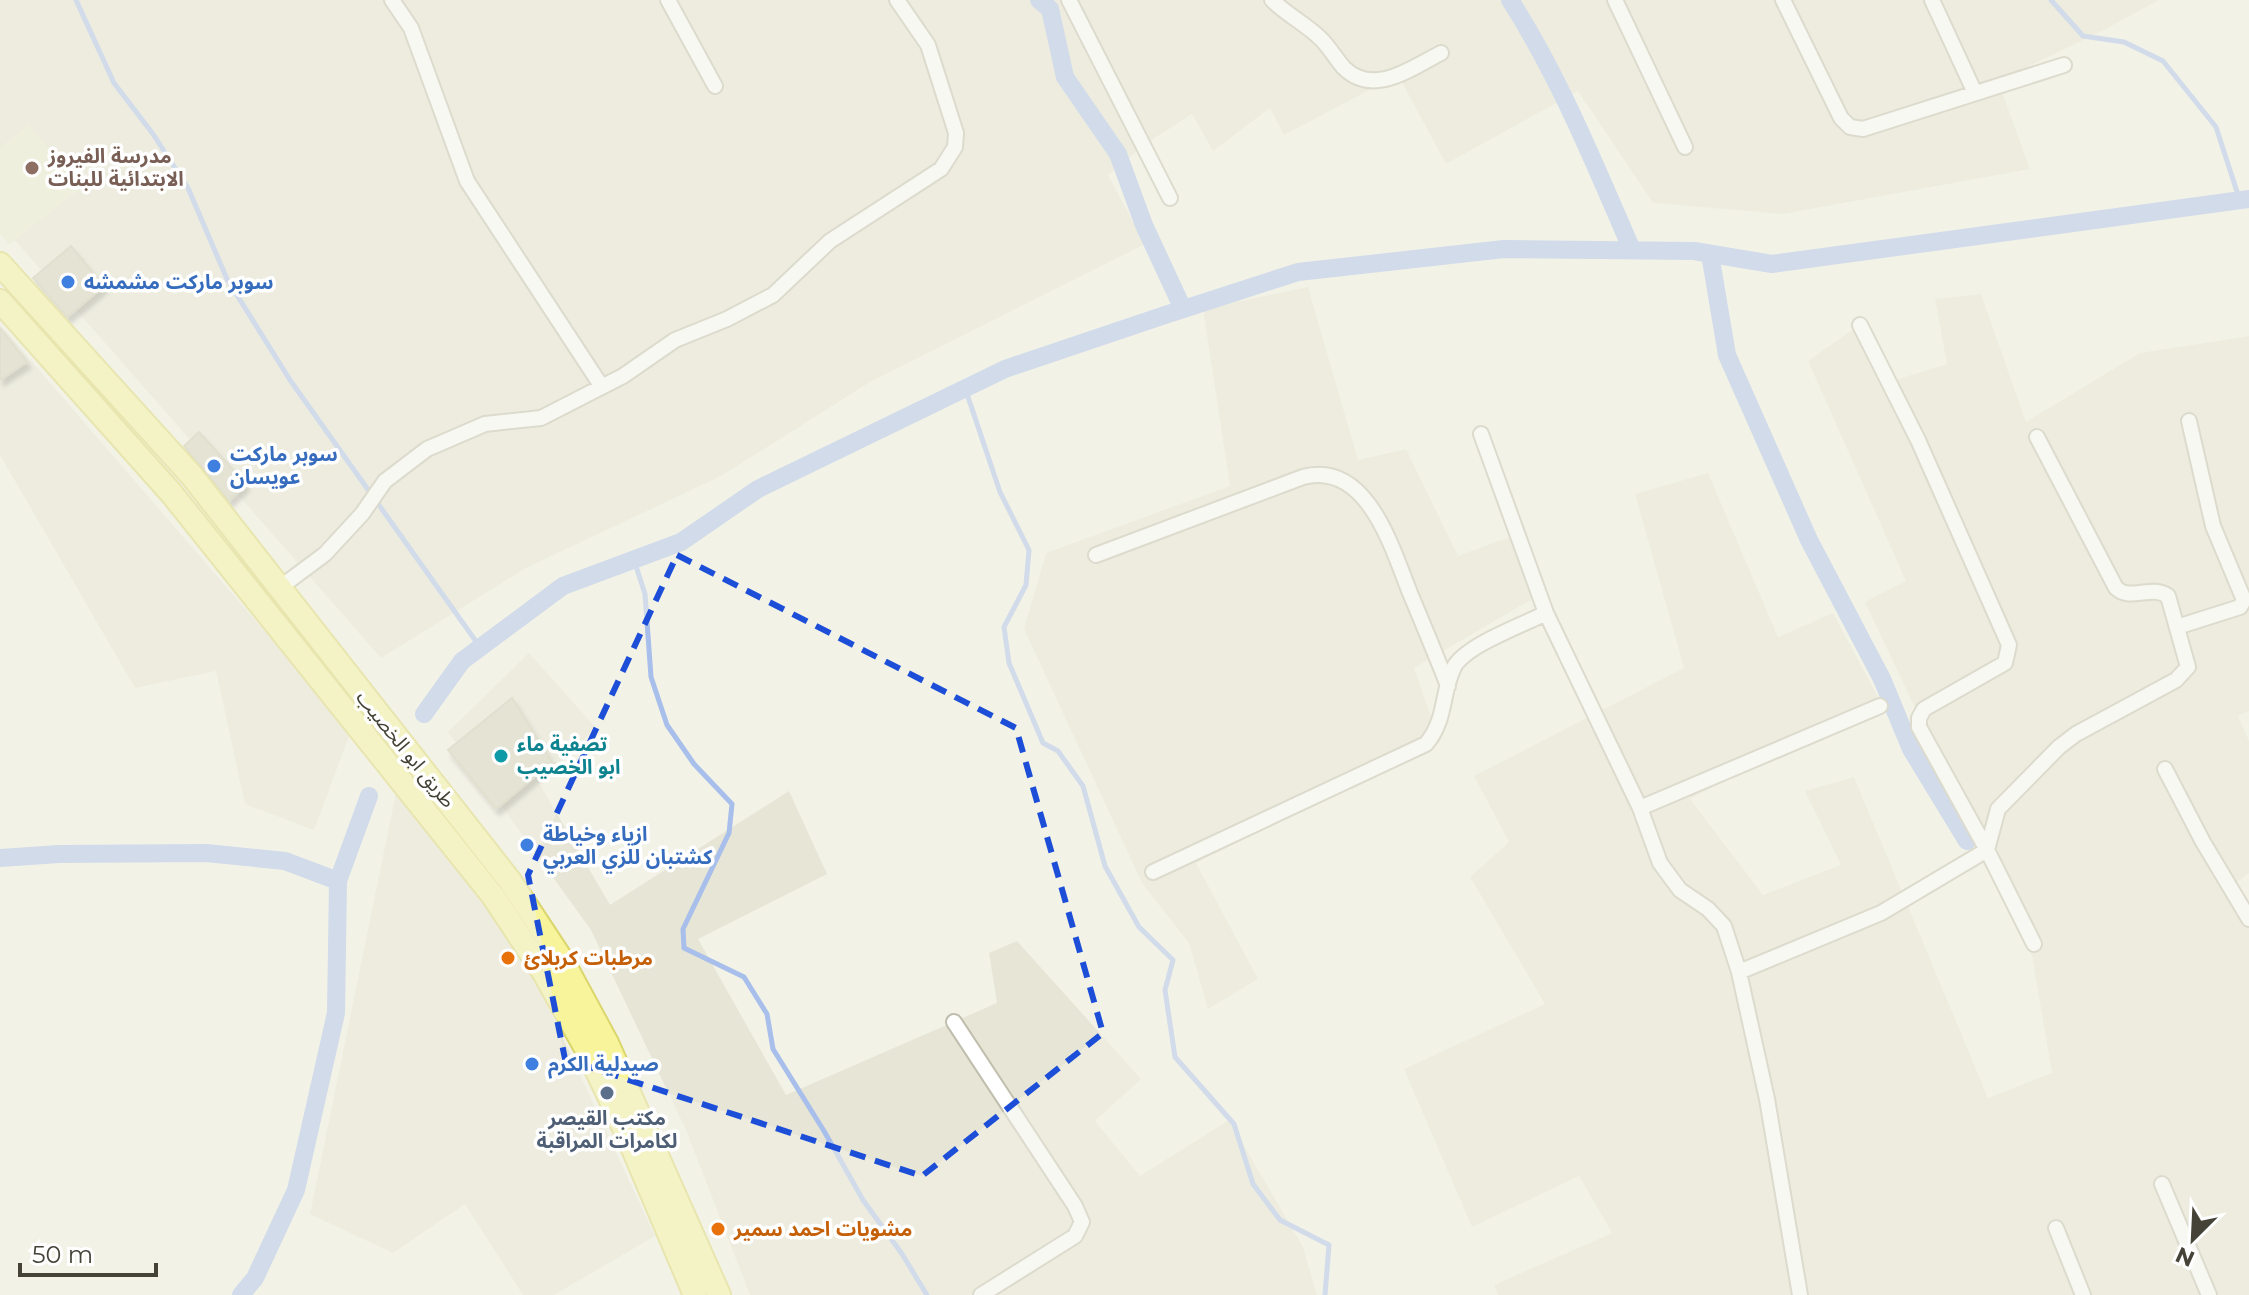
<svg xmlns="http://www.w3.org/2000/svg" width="2249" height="1295" font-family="Montserrat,'Noto Sans Arabic',sans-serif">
<defs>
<filter id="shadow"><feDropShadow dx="3.5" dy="6" stdDeviation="2" flood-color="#0004"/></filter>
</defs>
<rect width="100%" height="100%" fill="#f2f2e7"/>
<path fill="#e6e5d6" d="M0,0H2159L2102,31L1998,81L2030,169L1783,214L1653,203L1578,91L1446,164L1398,75L1284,135L1270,108L1213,151L1192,114L1147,143L1108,175L1145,244L870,382L721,476L526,568L381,658L0,223Z
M1308,287L1358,460L1406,449L1458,556L1512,536L1532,599L1414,668L1440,742L1196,863L1258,979L1208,1009L1189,943L1142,883L1024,629L1046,553L1230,486L1203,309Z
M1981,294L2026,422L2140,353L2249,336V711L2238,716L2249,741V873L2233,885L2249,907V1295H1498L1494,1285L1612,1233L1579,1176L1472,1227L1404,1069L1545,1004L1470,877L1509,842L1474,776L1684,668L1635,494L1708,473L1778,637L1833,613L1879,699L1690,799L1763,895L1841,865L1805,791L1854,777L1988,1098L2052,1073L2032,956L1865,602L1906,581L1808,361L1859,325L1892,381L1947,364L1935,299Z
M0,325L351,731L314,830L245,804L216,671L135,688L0,455Z
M529,653L596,728L539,783L610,905L789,791L827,874L698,939L786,1095L997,1003L989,953L1017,941L1141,1079L1095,1121L1140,1176L1229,1120L1303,1247L1317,1295H750L686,1130L591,930L448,732Z
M399,778L510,925L655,1236L554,1295H523L465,1204L393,1253L310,1214Z"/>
<path fill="#eaead2" d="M29,124L81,189L9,245L0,233V147Z"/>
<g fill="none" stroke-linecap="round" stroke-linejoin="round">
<path stroke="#a8beeb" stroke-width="5" d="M76,0L114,83L153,134L188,188L227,279L290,380L480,647
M2051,0L2083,36L2124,42L2163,61L2216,127L2240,201
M965,388L1000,492L1029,550L1026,585L1004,627L1009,663L1043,743L1058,751L1083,786L1105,866L1139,927L1173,960L1165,990L1175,1057L1234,1124L1253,1184L1280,1220L1329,1245L1325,1295
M634,560L645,594L651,677L667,725L694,764L732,804L729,833L683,929L684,948L744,977L767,1014L773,1049L824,1131L863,1200L902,1254L927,1295"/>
<path stroke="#a8beeb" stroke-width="18" d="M1039,0L1050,9L1065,77L1118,154L1144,225L1183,309
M1510,0C1560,78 1595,165 1632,250
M1710,254L1727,355L1809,540L1882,679L1911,749L1967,841
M424,714L462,661L563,586L681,542L758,489L1005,369L1165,315L1298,272L1504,249L1694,251L1772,264L2249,199
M0,858L59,854L206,853L285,861L338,881
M241,1295L255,1278L296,1190L336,1013L338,881L369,796"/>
</g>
<path fill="#d3d0bd" stroke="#cdc9b1" stroke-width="2" filter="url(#shadow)" d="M71,246L104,286L67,317L33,278Z
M0,328L27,362L0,380Z
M199,432L246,484L229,501L184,446Z
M512,698L552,762L496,809L448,750Z"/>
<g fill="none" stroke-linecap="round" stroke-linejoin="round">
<defs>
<path id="street" d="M392,0L411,28L467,181L602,387
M668,0L715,86
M1069,0L1170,198
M1272,0C1287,15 1306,24 1321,39C1330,48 1336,59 1344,68C1374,97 1411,68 1441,53
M1615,0L1685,147
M1783,0L1841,118L1850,127L1863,129L2064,65
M1932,0L1975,93
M1860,325L1918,440L2009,645L2005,663L1924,709L1919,718V727L1987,850L2034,944
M1481,434L1546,613L1640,808L1660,863L1680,890L1708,909L1724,926L1739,972L1767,1099L1800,1295
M1096,555L1303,477C1367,460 1392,548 1410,593C1423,624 1436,655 1448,686
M278,589L325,554L362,514L385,481L427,449L485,424L541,418L623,376L675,340L727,319L773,295L830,241L941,169L955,147L956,133L928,45L897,0
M2177,627L2240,607L2244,600L2213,526L2189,421
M2165,769L2203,842L2249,919
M1640,808L1880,706
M1153,872L1426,744C1447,719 1441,693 1454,667C1466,645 1523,625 1546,613
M1739,972L1881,913L1987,850L1998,809L2059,747L2076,734L2176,680L2188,667L2168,596C2151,584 2131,602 2116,588L2037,437
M954,1022L1075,1206L1082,1222L1075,1236L981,1295
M2162,1184L2209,1295
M2056,1228L2083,1295"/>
<path id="primary" d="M0,264L192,476L510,881L562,960L607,1043L719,1295
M0,301L172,494L493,896L544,973L589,1054L628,1137L695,1295"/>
</defs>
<use href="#street" stroke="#c0bead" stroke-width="18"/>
<use href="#primary" stroke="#dbd66c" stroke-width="26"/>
<use href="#street" stroke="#fff" stroke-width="14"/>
<use href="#primary" stroke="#f7f49c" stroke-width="22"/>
</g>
<path d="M0 0H2249V1295H0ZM677,555L1016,728L1103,1033L922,1176L565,1059L528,875Z" fill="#f2f2e7" fill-opacity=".55" fill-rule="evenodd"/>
<path fill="none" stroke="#1d4ed8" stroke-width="6" stroke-dasharray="16 10" stroke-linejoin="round" d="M677,555L1016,728L1103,1033L922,1176L565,1059L528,875Z"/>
<circle fill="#8d6e63" stroke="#fff" stroke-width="3" cx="32" cy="168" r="8"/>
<g fill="#3f7fe0" stroke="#fff" stroke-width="3">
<circle cx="68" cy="282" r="8"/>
<circle cx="214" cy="466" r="8"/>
<circle cx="527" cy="845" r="8"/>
<circle cx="532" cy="1064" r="8"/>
</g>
<circle fill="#0f9aa8" stroke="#fff" stroke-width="3" cx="501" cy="756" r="8"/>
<g fill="#e8710a" stroke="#fff" stroke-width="3">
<circle cx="508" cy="958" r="8"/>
<circle cx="718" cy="1229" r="8"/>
</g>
<circle fill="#5c6f8a" stroke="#fff" stroke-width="3" cx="607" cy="1093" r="8"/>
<g text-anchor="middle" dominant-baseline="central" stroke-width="7" stroke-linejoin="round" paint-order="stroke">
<g font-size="20" font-weight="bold" fill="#785e54" stroke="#fff" text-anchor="start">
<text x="48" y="156">مدرسة الفيروز<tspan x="48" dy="23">الابتدائية للبنات</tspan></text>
</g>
<g font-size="20" font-weight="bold" fill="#366cbe" stroke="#fff" text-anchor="start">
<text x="84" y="282">سوبر ماركت مشمشه</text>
<text x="230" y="454">سوبر ماركت<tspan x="230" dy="23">عويسان</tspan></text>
<text x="543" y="834">ازياء وخياطة<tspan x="543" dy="23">كشتبان للزي العربي</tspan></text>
<text x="548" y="1064">صيدلية الكرم</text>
</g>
<g font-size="20" font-weight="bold" fill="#0d838f" stroke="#fff" text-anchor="start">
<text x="517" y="744">تصفية ماء<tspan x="517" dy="23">ابو الخصيب</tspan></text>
</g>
<g font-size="20" fill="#454337" stroke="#fff">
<text transform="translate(406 749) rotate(51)">طريق ابو الخصيب</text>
</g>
<g font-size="20" font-weight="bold" fill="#c56008" stroke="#fff" text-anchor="start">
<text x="524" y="958">مرطبات كربلائ</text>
<text x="734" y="1229">مشويات احمد سمير</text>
</g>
<g font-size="20" font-weight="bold" fill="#4e5e75" stroke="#fff">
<text x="607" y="1118">مكتب القيصر<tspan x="607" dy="23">لكامرات المراقبة</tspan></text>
</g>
</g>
<g transform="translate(2193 1239) rotate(204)" stroke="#ffffff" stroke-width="6" paint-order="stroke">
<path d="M0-6L14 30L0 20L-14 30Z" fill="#454337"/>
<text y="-12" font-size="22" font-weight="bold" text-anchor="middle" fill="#454337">N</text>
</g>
<path d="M20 1263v12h136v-12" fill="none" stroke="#454337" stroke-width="4"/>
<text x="32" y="1263" font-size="24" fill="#454337" stroke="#ffffff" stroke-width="6" paint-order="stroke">50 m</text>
</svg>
